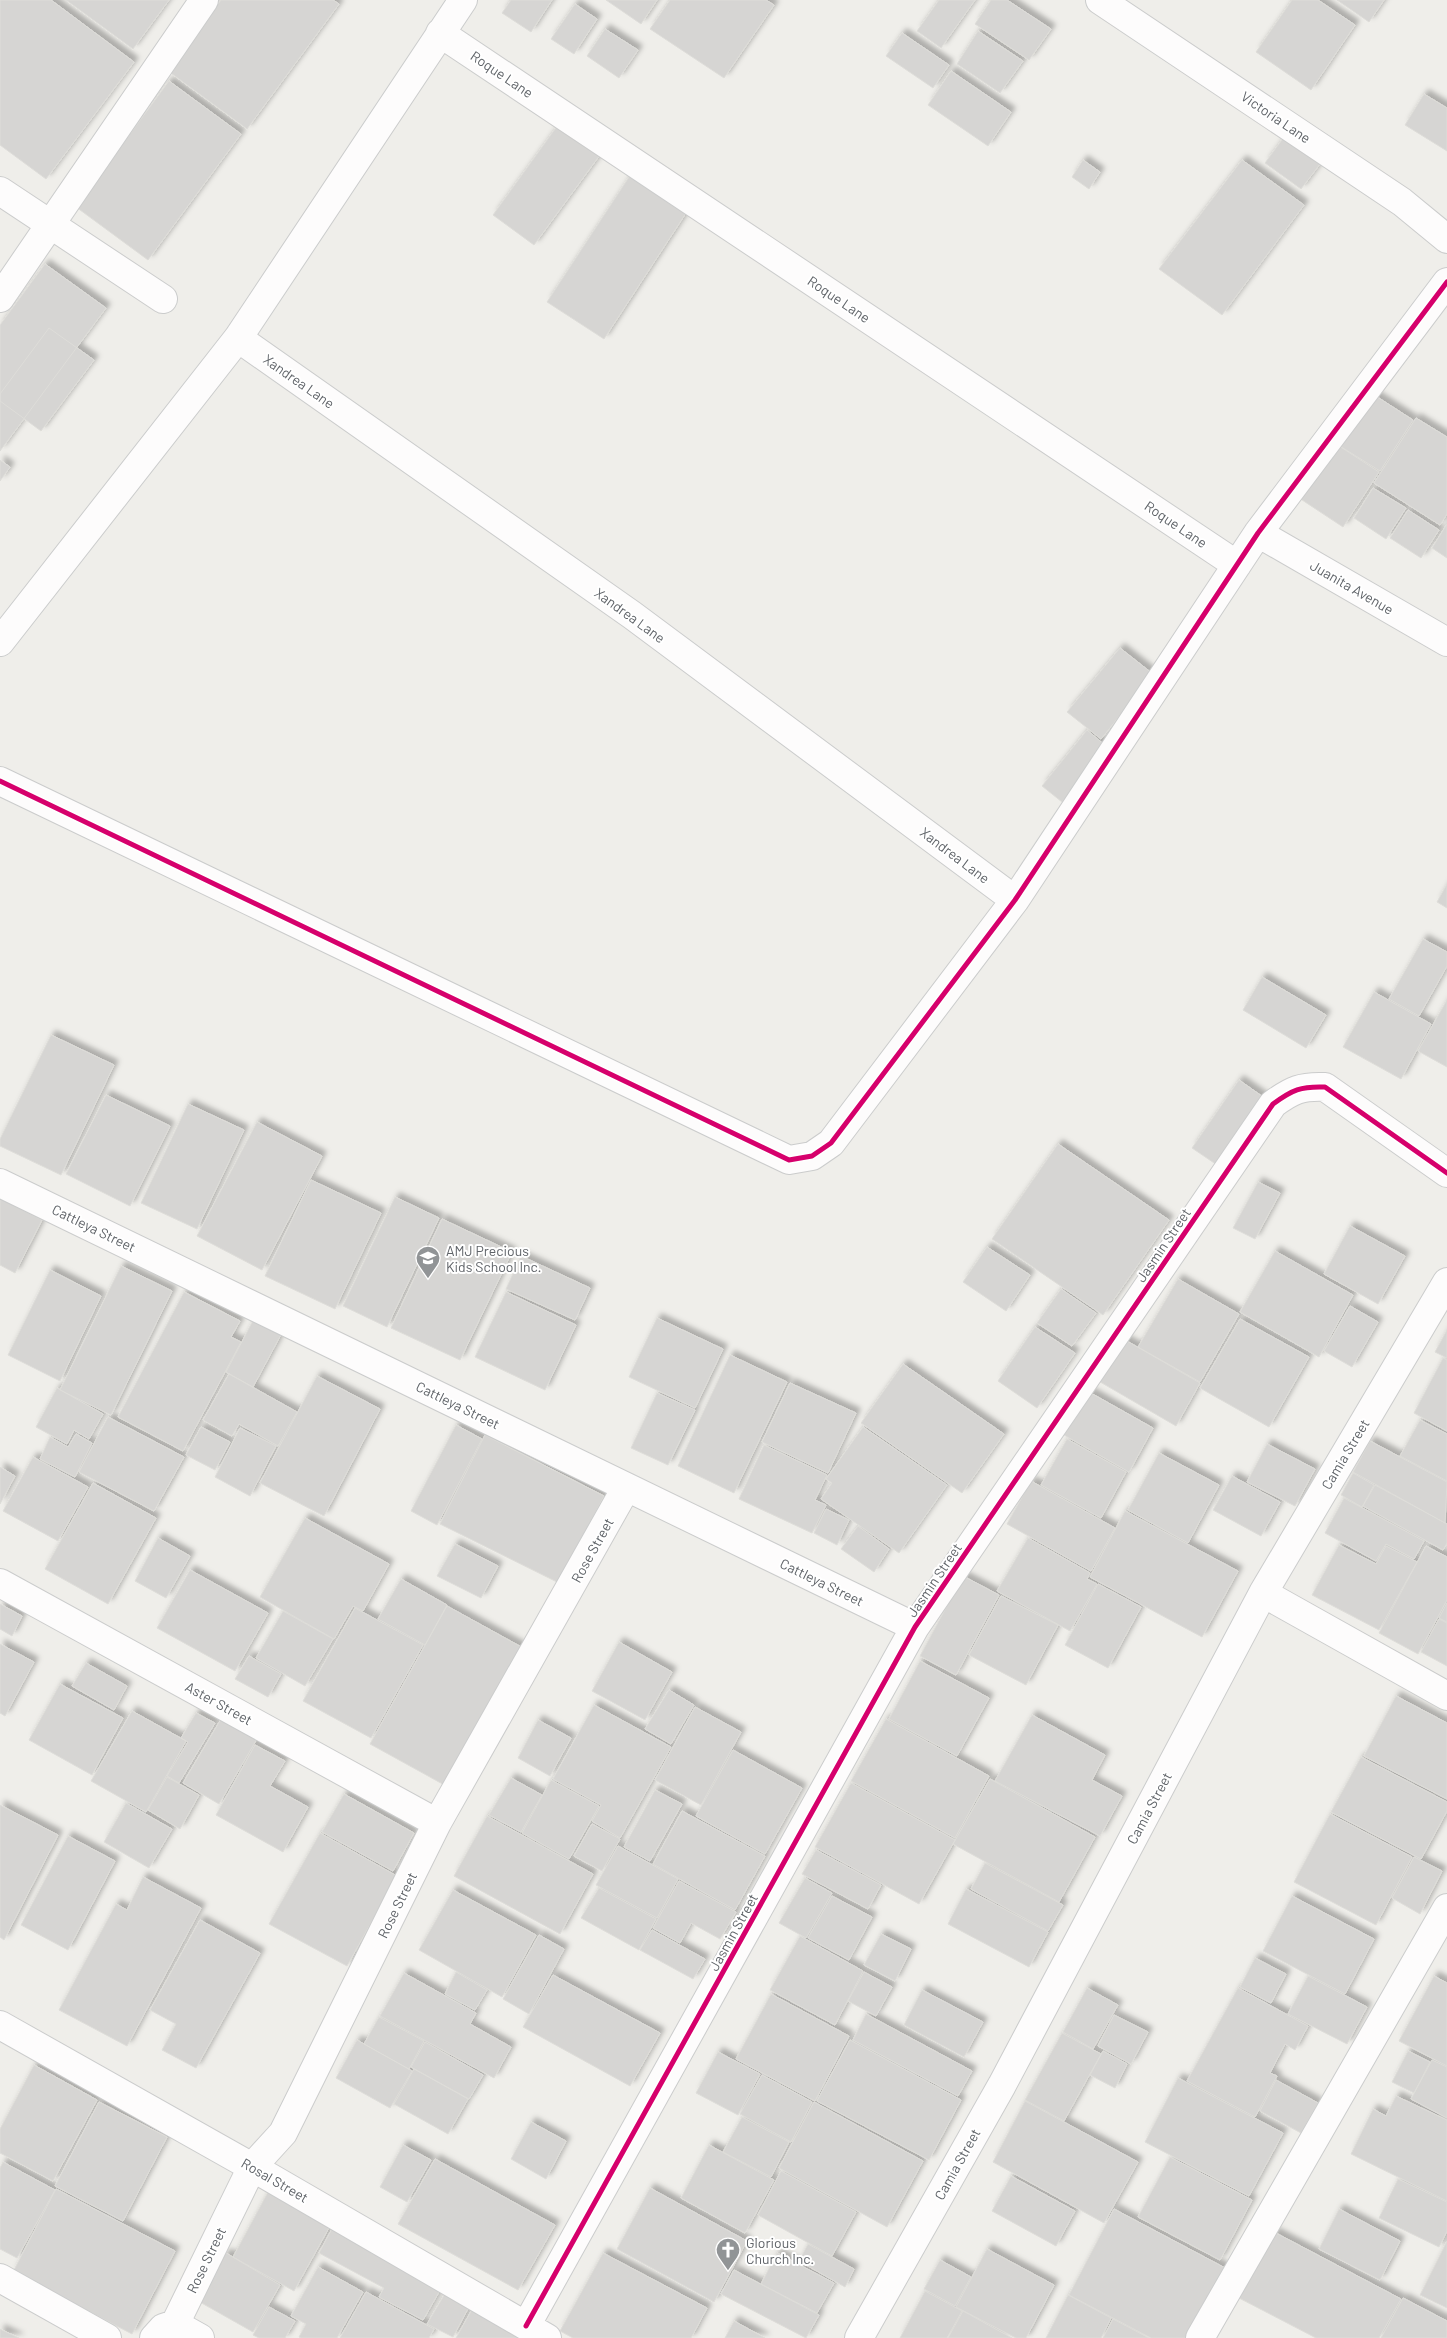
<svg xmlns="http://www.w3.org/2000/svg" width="1447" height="2338" font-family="Barlow,sans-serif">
<defs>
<filter id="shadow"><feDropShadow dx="4.5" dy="-4.5" stdDeviation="2.5" flood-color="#0004"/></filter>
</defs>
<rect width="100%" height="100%" fill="#efeeea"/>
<path fill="#d6d5d3" stroke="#deddd9" filter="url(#shadow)" d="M0,0H51L134,62L46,179L0,145Z
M66,0H169L133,49Z
M221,0H333L339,4L247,129L168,71Z
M511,0H552L531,32L502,13Z
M606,0H657L641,24Z
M670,0H766L774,5L724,78L650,29Z
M939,0H975L941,48L917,31Z
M991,0H1007L1051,29L1029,60L975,24Z
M1292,0H1318L1355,25L1311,90L1256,52Z
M1337,0H1384L1369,22Z
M575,4L597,19L574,54L551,39Z
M605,29L638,50L619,78L587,56Z
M978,31L1023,61L1000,93L957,64Z
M902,33L949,65L933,88L886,56Z
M951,71L1011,112L988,146L928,105Z
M169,81L241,134L148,260L76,207Z
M1424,94L1447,108V151L1405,125Z
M563,118L605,148L534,245L493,215Z
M1284,137L1320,164L1301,189L1265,163Z
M1083,160L1100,172L1089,189L1072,177Z
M1242,160L1304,205L1222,315L1159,269Z
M631,174L688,210L604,339L547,302Z
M45,264L106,308L0,451V325Z
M49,328L94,360L41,431L0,401V394Z
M1368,391L1413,420L1380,471L1335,443Z
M1416,418L1447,437V514L1440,525L1374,483Z
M1333,442L1379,472L1343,527L1296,496Z
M0,460L10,467L0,481Z
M1373,488L1406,508L1386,539L1354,518Z
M1408,510L1439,530L1421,558L1390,538Z
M1447,524V558L1432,548Z
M1120,648L1153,674L1101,739L1067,712Z
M1087,730L1107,747L1062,802L1042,786Z
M1447,884V908L1437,902Z
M1423,939L1447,952V966L1419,1016L1389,999Z
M1262,977L1326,1015L1306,1048L1243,1010Z
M1374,992L1431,1024L1401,1079L1343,1047Z
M1447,1000V1067L1418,1051Z
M51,1035L114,1065L61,1175L0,1146V1139Z
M1239,1080L1266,1099L1220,1167L1192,1148Z
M106,1095L170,1126L130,1206L66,1174Z
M188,1104L244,1130L197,1229L141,1203Z
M257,1122L322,1156L262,1270L197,1236Z
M1058,1144L1169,1220L1103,1315L992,1239Z
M311,1180L381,1213L335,1309L265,1276Z
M1258,1182L1280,1193L1255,1239L1233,1228Z
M395,1197L439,1218L387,1327L343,1306Z
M0,1198L42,1220L15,1273L0,1265Z
M442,1219L512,1252L460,1360L391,1328Z
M1350,1226L1405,1256L1378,1304L1324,1274Z
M987,1247L1030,1275L1006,1311L963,1282Z
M1275,1251L1353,1295L1319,1357L1240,1312Z
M521,1256L590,1288L575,1320L506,1289Z
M121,1266L172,1291L111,1415L60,1390Z
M50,1270L101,1296L60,1381L8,1355Z
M1178,1279L1239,1314L1200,1382L1138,1347Z
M1061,1289L1096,1313L1072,1346L1037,1323Z
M184,1292L240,1321L231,1337L241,1342L183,1451L118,1417Z
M506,1292L576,1325L545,1390L475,1357Z
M1350,1306L1378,1322L1352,1367L1324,1351Z
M257,1313L285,1327L253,1387L226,1372Z
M657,1318L723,1349L695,1408L629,1377Z
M1240,1319L1309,1357L1269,1427L1200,1388Z
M1035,1327L1075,1353L1037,1408L998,1381Z
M1447,1330V1358L1435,1352Z
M1120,1337L1200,1383L1176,1426L1095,1379Z
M730,1355L787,1382L734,1493L678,1466Z
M1443,1358L1447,1360V1431L1414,1413Z
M903,1364L1004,1434L962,1493L861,1423Z
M229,1374L297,1412L278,1446L239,1424L232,1436L203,1420Z
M317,1376L380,1409L324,1516L260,1483Z
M790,1383L856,1413L828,1473L762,1442Z
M57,1388L103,1414L89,1439L74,1430L67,1444L36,1427Z
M1089,1392L1153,1428L1129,1472L1064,1435Z
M657,1393L695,1410L668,1465L631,1448Z
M108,1417L184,1457L154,1511L79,1472Z
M1420,1420L1447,1434V1481L1400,1456Z
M456,1425L482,1439L437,1525L411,1511Z
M201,1427L230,1442L215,1470L186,1455Z
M863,1427L947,1485L899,1553L821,1499L832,1483L826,1479Z
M240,1428L276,1446L250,1496L215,1477Z
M76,1434L92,1443L75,1477L40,1459L50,1437L68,1447Z
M485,1435L604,1496L559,1583L440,1524Z
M1067,1439L1126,1472L1101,1518L1041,1485Z
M1370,1441L1447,1482L1445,1523L1353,1472Z
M1267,1444L1315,1469L1295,1506L1247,1482Z
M764,1445L827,1475L815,1500L826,1505L812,1533L739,1499Z
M1159,1453L1219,1485L1188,1543L1128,1510Z
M33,1457L88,1487L58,1541L3,1511Z
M0,1467L15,1476L0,1504Z
M1353,1473L1374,1485L1362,1507L1341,1495Z
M1232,1476L1280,1502L1261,1536L1213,1510Z
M1031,1481L1115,1528L1091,1571L1007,1524Z
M93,1483L156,1518L108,1604L45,1569Z
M1375,1485L1447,1524V1543L1443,1550L1363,1506Z
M1344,1498L1424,1541L1414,1559L1386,1544L1376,1561L1325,1533Z
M826,1509L849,1520L837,1545L814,1533Z
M1125,1511L1238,1571L1202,1637L1090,1577Z
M305,1518L389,1564L363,1611L353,1606L334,1639L260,1597Z
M858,1526L889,1549L874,1572L841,1549Z
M158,1538L190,1556L166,1598L135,1581Z
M1028,1538L1090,1573L1087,1579L1097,1584L1070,1631L997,1591Z
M455,1544L498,1566L481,1598L437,1576Z
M1339,1545L1376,1564L1386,1546L1417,1562L1379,1630L1312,1595Z
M1426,1546L1447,1557V1600L1418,1654L1379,1633Z
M190,1570L268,1613L235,1671L157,1628Z
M963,1576L999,1595L956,1675L920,1656Z
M401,1579L447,1605L425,1645L378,1619Z
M1098,1584L1141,1607L1108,1668L1065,1645Z
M1001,1596L1058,1625L1026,1685L969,1655Z
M1447,1603V1622L1439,1618Z
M0,1604L22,1616L12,1636L0,1629Z
M447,1606L525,1649L448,1787L370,1744Z
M355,1608L423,1645L371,1738L303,1701Z
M283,1611L333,1639L305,1686L256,1658Z
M1439,1619L1447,1623V1666L1421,1652Z
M619,1642L672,1672L645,1720L592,1691Z
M0,1644L34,1662L5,1716L0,1713Z
M249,1656L281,1674L268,1697L235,1679Z
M920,1661L989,1698L957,1756L889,1719Z
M86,1663L127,1686L114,1710L72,1686Z
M60,1684L123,1718L92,1775L29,1740Z
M669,1690L694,1705L671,1744L645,1729Z
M1396,1696L1447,1723V1799L1364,1756Z
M594,1705L671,1747L620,1838L592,1821L601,1805L553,1779Z
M695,1707L741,1732L701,1805L655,1780Z
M132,1711L186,1741L146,1812L91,1781Z
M196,1713L215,1723L179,1783L167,1776L188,1742L181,1738Z
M1032,1715L1105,1755L1092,1780L1122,1796L1100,1836L995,1781Z
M221,1719L257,1739L219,1804L183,1783Z
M886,1719L989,1776L955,1838L851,1781Z
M538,1720L571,1738L550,1776L518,1758Z
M255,1745L285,1761L270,1786L308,1807L283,1852L216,1815Z
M733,1750L802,1788L765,1854L696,1816Z
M1361,1757L1447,1802V1811L1421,1859L1331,1812Z
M167,1777L199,1795L180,1829L148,1810Z
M511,1778L542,1795L521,1832L489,1815Z
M990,1779L1095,1837L1059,1902L953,1844Z
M551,1780L599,1806L569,1859L522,1833Z
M851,1783L955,1840L919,1904L815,1847Z
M655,1790L682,1804L650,1861L624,1847Z
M344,1794L414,1833L393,1871L322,1832Z
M126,1803L172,1829L149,1868L104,1842Z
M0,1805L58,1835L4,1940L0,1937Z
M682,1811L765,1856L735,1910L653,1864Z
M1330,1814L1412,1857L1376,1925L1294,1882Z
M487,1816L593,1874L560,1934L454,1876Z
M592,1824L620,1839L602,1871L574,1856Z
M320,1833L397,1876L347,1966L269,1924Z
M68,1836L115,1861L68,1950L21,1925Z
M618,1846L678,1879L657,1918L596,1885Z
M816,1850L881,1885L868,1909L802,1874Z
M1414,1857L1442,1871L1420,1914L1392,1898Z
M985,1863L1063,1905L1048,1931L971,1889Z
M143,1877L201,1908L127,2046L59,2010L116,1904L127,1910Z
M805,1878L832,1893L806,1938L779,1923Z
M679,1881L736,1912L720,1939L691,1923L680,1943L653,1928Z
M599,1888L656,1919L639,1950L581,1918Z
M966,1889L1048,1932L1029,1967L948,1924Z
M453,1890L536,1935L502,1997L419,1950Z
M832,1896L872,1917L849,1960L808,1938Z
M1292,1896L1374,1939L1345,1994L1263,1951Z
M200,1920L260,1953L196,2068L162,2050L176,2024L150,2010Z
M652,1930L705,1959L693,1979L640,1950Z
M881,1934L911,1949L895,1981L864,1965Z
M539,1935L564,1949L529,2014L503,1999Z
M800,1936L863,1971L835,2025L770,1990Z
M1255,1958L1286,1974L1271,2003L1240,1987Z
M456,1972L487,1990L475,2010L445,1994Z
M864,1972L892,1987L876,2016L848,2001Z
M404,1973L476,2013L470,2024L511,2047L494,2078L380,2016Z
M553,1975L660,2033L630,2086L523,2027Z
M1308,1976L1367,2007L1347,2044L1288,2014Z
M1434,1976L1447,1983V2066L1399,2041Z
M1087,1988L1118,2005L1093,2049L1063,2032Z
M1238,1988L1308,2026L1295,2050L1285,2044L1270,2073L1277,2076L1255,2117L1187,2081Z
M922,1990L983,2022L964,2057L904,2025Z
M771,1994L849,2036L815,2101L736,2059Z
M866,2014L972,2071L958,2096L853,2040Z
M1114,2015L1148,2032L1131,2064L1098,2046Z
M379,2017L424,2041L409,2069L364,2044Z
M1062,2033L1101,2054L1064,2121L1025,2100Z
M357,2040L412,2071L390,2108L336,2078Z
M850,2040L961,2100L929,2160L817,2101Z
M425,2042L483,2075L469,2099L411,2067Z
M1103,2051L1127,2064L1115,2088L1090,2075Z
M1408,2051L1430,2062L1414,2093L1392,2082Z
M718,2052L760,2074L738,2115L696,2093Z
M1432,2060L1447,2067V2118L1411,2099Z
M34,2065L97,2100L53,2181L0,2153V2129Z
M414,2069L468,2099L448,2134L394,2104Z
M762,2075L812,2102L791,2142L740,2114Z
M1178,2078L1283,2133L1249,2196L1145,2142Z
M1276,2080L1318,2103L1301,2133L1260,2111Z
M1396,2096L1447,2120V2201L1351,2154L1373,2109L1386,2116Z
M1025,2101L1138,2162L1104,2223L993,2162Z
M99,2102L167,2137L123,2221L55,2186Z
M814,2102L923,2161L887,2227L779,2168Z
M742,2117L789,2142L771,2177L723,2152Z
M531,2122L566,2141L546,2179L511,2159Z
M403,2145L431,2160L407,2202L380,2187Z
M709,2145L774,2180L745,2233L681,2198Z
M1170,2157L1252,2200L1220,2260L1138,2217Z
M435,2159L555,2225L518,2290L398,2224Z
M3,2162L55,2190L17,2258L0,2249V2168Z
M781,2171L856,2212L832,2256L758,2215Z
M1011,2176L1075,2211L1056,2246L992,2211Z
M1398,2179L1447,2202V2231L1439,2247L1379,2218Z
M650,2188L747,2241L714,2302L617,2249Z
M56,2189L175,2251L132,2334L13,2272Z
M268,2192L330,2226L294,2291L233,2257Z
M1114,2209L1229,2270L1193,2338H1151L1069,2295Z
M1339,2209L1400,2241L1380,2280L1319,2249Z
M334,2225L443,2285L423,2320L379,2297L384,2288L319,2253Z
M1274,2232L1401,2299L1379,2338H1316L1239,2298Z
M1447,2241V2308L1420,2295Z
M808,2244L854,2269L845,2287L799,2261Z
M987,2249L1054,2285L1026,2338H1016L956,2307Z
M226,2253L280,2285L253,2332L198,2301Z
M603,2253L707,2308L691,2338H573L560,2331Z
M777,2253L834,2283L817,2313L761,2284Z
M940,2260L971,2277L955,2306L924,2289Z
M318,2267L363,2292L337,2338H301L299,2337L306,2324L291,2316Z
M734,2270L819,2315L806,2338L721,2294Z
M925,2291L962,2311L947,2338H900Z
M366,2292L434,2329L429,2338H340Z
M446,2292L470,2305L453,2337L427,2324Z
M1068,2295L1111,2318L1101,2338H1046Z
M1403,2298L1447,2321V2338H1381Z
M474,2306L522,2338H456Z
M269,2307L295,2321L285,2338H259L253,2335Z
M963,2311L1012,2338H948Z
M1113,2319L1149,2338H1103Z
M734,2321L765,2338H725Z
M0,2329L19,2338H0Z"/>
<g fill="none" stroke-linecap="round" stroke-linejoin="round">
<defs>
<path id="minor" d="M1100,0L1402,202L1447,239
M440,33L1237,565
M0,191L163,299
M0,298L204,0
M238,338L632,615L1015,900
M1258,533L1447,642
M0,642L238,338L463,0
M0,781L789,1160L812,1156L831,1143L1015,900L1258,533L1447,282
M0,1183L915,1627
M0,1583L437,1823
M1263,1593L1447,1696
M0,2025L252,2167L547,2338
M0,2278L107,2338
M175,2324L252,2167L283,2133L437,1823L626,1488
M526,2326L915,1627L1273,1104C1292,1090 1301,1086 1325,1087L1447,1173
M154,2338L163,2328L175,2324L200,2338
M859,2338L1002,2085L1263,1593L1447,1282
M1200,2338L1447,1908"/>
</defs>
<use href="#minor" stroke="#cbcccc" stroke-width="30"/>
<use href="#minor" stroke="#fdfcfc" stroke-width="28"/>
<defs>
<path id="cycleway" d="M0,781L789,1160L812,1156L831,1143L1015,900L1258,533L1447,282
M526,2326L915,1627L1273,1104C1292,1090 1301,1086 1325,1087L1447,1173"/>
</defs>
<use href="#cycleway" stroke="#fff" stroke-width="8"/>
<use href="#cycleway" stroke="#d6006c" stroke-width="5"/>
</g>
<defs>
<symbol id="school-pin" viewBox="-11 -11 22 30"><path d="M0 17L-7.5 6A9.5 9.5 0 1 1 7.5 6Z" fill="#919496" stroke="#fff"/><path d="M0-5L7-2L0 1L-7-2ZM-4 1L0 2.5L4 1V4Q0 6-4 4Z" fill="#fff"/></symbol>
<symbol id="church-pin" viewBox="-11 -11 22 30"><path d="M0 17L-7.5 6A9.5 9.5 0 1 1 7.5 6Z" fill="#919496" stroke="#fff"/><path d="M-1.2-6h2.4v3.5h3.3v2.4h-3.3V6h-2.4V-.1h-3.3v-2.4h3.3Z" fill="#fff"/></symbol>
</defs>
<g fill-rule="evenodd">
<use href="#school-pin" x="414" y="1244" width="28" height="38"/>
<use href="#church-pin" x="714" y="2236" width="28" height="38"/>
</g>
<g text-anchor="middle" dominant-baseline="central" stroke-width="4" stroke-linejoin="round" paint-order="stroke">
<g font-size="14" fill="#5f6368" stroke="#fff">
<text transform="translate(502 74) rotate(34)">Roque Lane</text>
<text transform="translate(1276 117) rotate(34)">Victoria Lane</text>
<text transform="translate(839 299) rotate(34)">Roque Lane</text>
<text transform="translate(299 381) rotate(35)">Xandrea Lane</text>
<text transform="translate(1176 524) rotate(34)">Roque Lane</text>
<text transform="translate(1352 587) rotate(30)">Juanita Avenue</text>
<text transform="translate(630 615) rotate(36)">Xandrea Lane</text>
<text transform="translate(955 855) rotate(37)">Xandrea Lane</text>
<text transform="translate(94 1228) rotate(26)">Cattleya Street</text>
<text transform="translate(1163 1245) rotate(-56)">Jasmin Street</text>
<text transform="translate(458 1405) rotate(26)">Cattleya Street</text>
<text transform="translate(1345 1454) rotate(-59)">Camia Street</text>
<text transform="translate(592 1550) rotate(-61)">Rose Street</text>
<text transform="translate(934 1580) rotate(-56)">Jasmin Street</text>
<text transform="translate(822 1582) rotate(26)">Cattleya Street</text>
<text transform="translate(219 1703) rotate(29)">Aster Street</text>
<text transform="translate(1149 1808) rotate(-62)">Camia Street</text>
<text transform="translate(397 1905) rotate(-64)">Rose Street</text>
<text transform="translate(733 1932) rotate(-61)">Jasmin Street</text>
<text transform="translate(957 2164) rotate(-61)">Camia Street</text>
<text transform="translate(275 2180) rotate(30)">Rosal Street</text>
<text transform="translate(206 2260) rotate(-64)">Rose Street</text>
</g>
<g font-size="14" fill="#5f6368" stroke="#fff" text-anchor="start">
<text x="446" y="1250">AMJ Precious<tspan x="446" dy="16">Kids School Inc.</tspan></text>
<text x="746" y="2242">Glorious<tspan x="746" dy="16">Church Inc.</tspan></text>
</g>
</g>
</svg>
